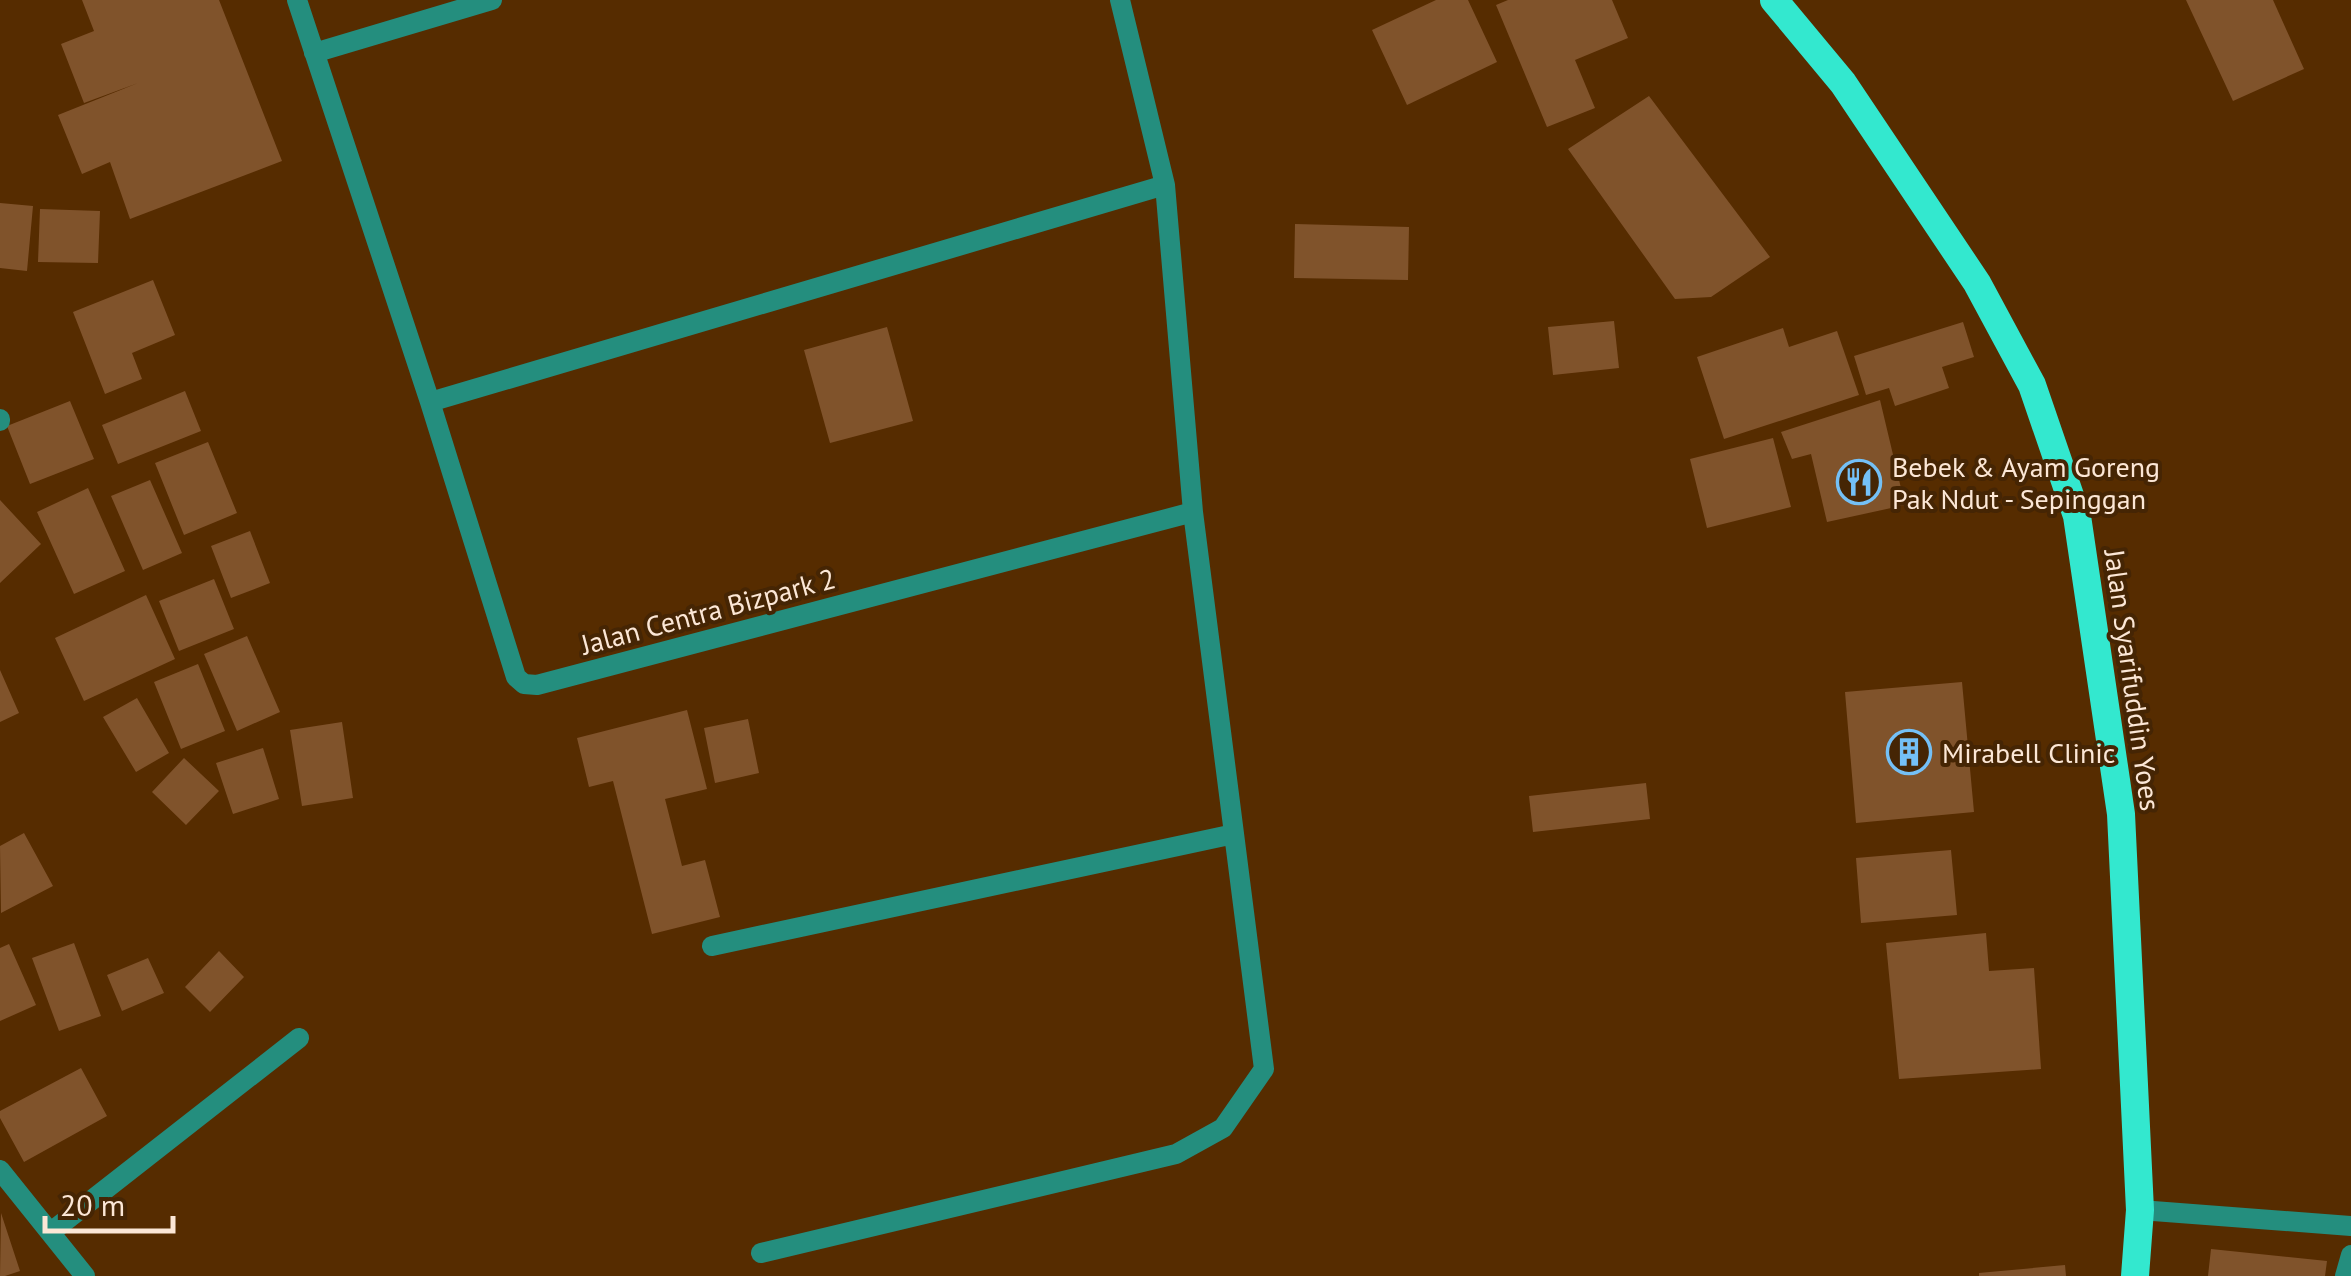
<svg xmlns="http://www.w3.org/2000/svg" width="2351" height="1276" font-family="'PT Sans',sans-serif">
<rect width="100%" height="100%" fill="#562c00"/>
<path fill="#80532b" d="M82,0H219L282,161L130,219L110,162L82,174L58,115L138,83L84,103L61,44L94,31Z
M1436,0H1468L1497,62L1407,105L1372,30Z
M1508,0H1612L1628,38L1575,60L1595,108L1547,127L1496,5Z
M2186,0H2273L2304,69L2233,101Z
M1649,96L1770,257L1711,297L1675,299L1568,149Z
M0,203L33,206L27,271L0,268Z
M40,209L100,211L98,263L38,262Z
M1295,224L1409,227L1408,280L1294,278Z
M153,280L175,335L132,353L142,379L105,394L73,312Z
M1614,321L1619,368L1553,375L1548,327Z
M1963,322L1974,357L1942,367L1949,388L1895,406L1889,388L1866,395L1854,356Z
M887,327L913,421L830,443L804,350Z
M1783,328L1789,347L1837,331L1859,395L1724,439L1697,357Z
M185,391L201,431L118,464L102,425Z
M1880,400L1905,505L1827,522L1811,454L1792,459L1781,432Z
M70,401L94,459L30,484L7,426Z
M1773,438L1791,507L1707,528L1690,459Z
M208,442L237,513L184,535L155,463Z
M150,480L182,553L143,570L111,496Z
M88,488L125,571L74,594L37,512Z
M0,500L41,544L0,583Z
M250,531L270,583L231,598L211,546Z
M214,579L234,629L179,651L159,601Z
M146,595L175,659L84,701L55,638Z
M247,636L280,712L237,731L204,654Z
M198,664L225,731L181,749L154,682Z
M0,670L19,713L0,722Z
M1962,682L1974,812L1856,823L1845,692Z
M137,698L169,753L136,772L103,717Z
M687,710L707,789L665,799L682,866L705,860L720,917L652,934L613,781L589,787L577,738Z
M748,719L759,773L715,783L704,728Z
M342,722L353,798L302,806L290,730Z
M263,748L279,799L233,814L216,763Z
M184,758L219,791L186,825L152,792Z
M1646,783L1650,819L1533,832L1529,796Z
M24,833L53,886L1,913L0,846Z
M1951,850L1957,915L1861,923L1856,858Z
M1986,933L1989,971L2034,968L2041,1069L1899,1079L1886,943Z
M74,943L101,1016L59,1031L32,958Z
M9,944L36,1005L0,1021V948Z
M219,951L244,977L210,1012L185,987Z
M148,958L164,993L122,1011L107,975Z
M81,1068L107,1116L24,1162L0,1118V1111Z
M1,1213L20,1271L5,1276H0Z
M2211,1249L2327,1261L2325,1276H2208Z
M2065,1265L2066,1276H1979V1273Z"/>
<g fill="none" stroke-linecap="round" stroke-linejoin="round">
<path stroke="#248e7e" stroke-width="20" d="M297,0L430,402L516,677L524,684L537,685L1193,512L1165,185L1120,0
M314,53L492,0
M430,402L1165,185
M0,419V421
M712,946L1234,834
M0,1170L85,1276
M2140,1210L2351,1226
M51,1232L299,1038
M761,1253L1176,1154L1223,1128L1264,1069L1193,512
M2345,1276L2351,1255"/>
<path stroke="#33e8cf" stroke-width="28" d="M1774,0L1843,83L1977,283L2032,385L2077,516L2121,814L2140,1210L2135,1276"/>
</g>
<defs>
<symbol id="restaurant-ring" viewBox="-11 -11 22 22"><circle r="9.5" fill="#452504" stroke="#74c0f6" stroke-width="1.5"/><path d="M-5-6h1v4h1v-4h1v4h1v-4h1v5L-1.5 .5V6h-2V.5L-5-1ZM5-6V6H3V1.5H1.5Q1.5-4 5-6Z" fill="#74c0f6"/></symbol>
<symbol id="building-ring" viewBox="-11 -11 22 22"><circle r="9.5" fill="#452504" stroke="#74c0f6" stroke-width="1.5"/><path d="M-4-6H4V6H1V3H-1V6H-4ZM-2.5-4.3h1.7v1.8h-1.7ZM.8-4.3h1.7v1.8H.8ZM-2.5-1h1.7V.8h-1.7ZM.8-1h1.7V.8H.8Z" fill="#74c0f6"/></symbol>
</defs>
<g fill-rule="evenodd">
<use href="#restaurant-ring" x="1834" y="457" width="50" height="50"/>
<use href="#building-ring" x="1884" y="727" width="50" height="50"/>
</g>
<g text-anchor="middle" dominant-baseline="central" stroke-width="8" stroke-linejoin="round" paint-order="stroke">
<g font-size="28" fill="#fce7d6" stroke="#452504" text-anchor="start">
<text x="1892" y="466">Bebek &amp; Ayam Goreng<tspan x="1892" dy="32">Pak Ndut - Sepinggan</tspan></text>
<text x="1942" y="752">Mirabell Clinic</text>
</g>
<g font-size="28" fill="#fce7d6" stroke="#452504">
<text transform="translate(708 611) rotate(-15)">Jalan Centra Bizpark 2</text>
<text transform="translate(2133 680) rotate(82)">Jalan Syarifuddin Yoes</text>
</g>
</g>
<path d="M45 1216v15h128v-15" fill="none" stroke="#fce7d6" stroke-width="5"/>
<text x="60" y="1216" font-size="30" fill="#fce7d6" stroke="#452504" stroke-width="8" paint-order="stroke">20 m</text>
</svg>
